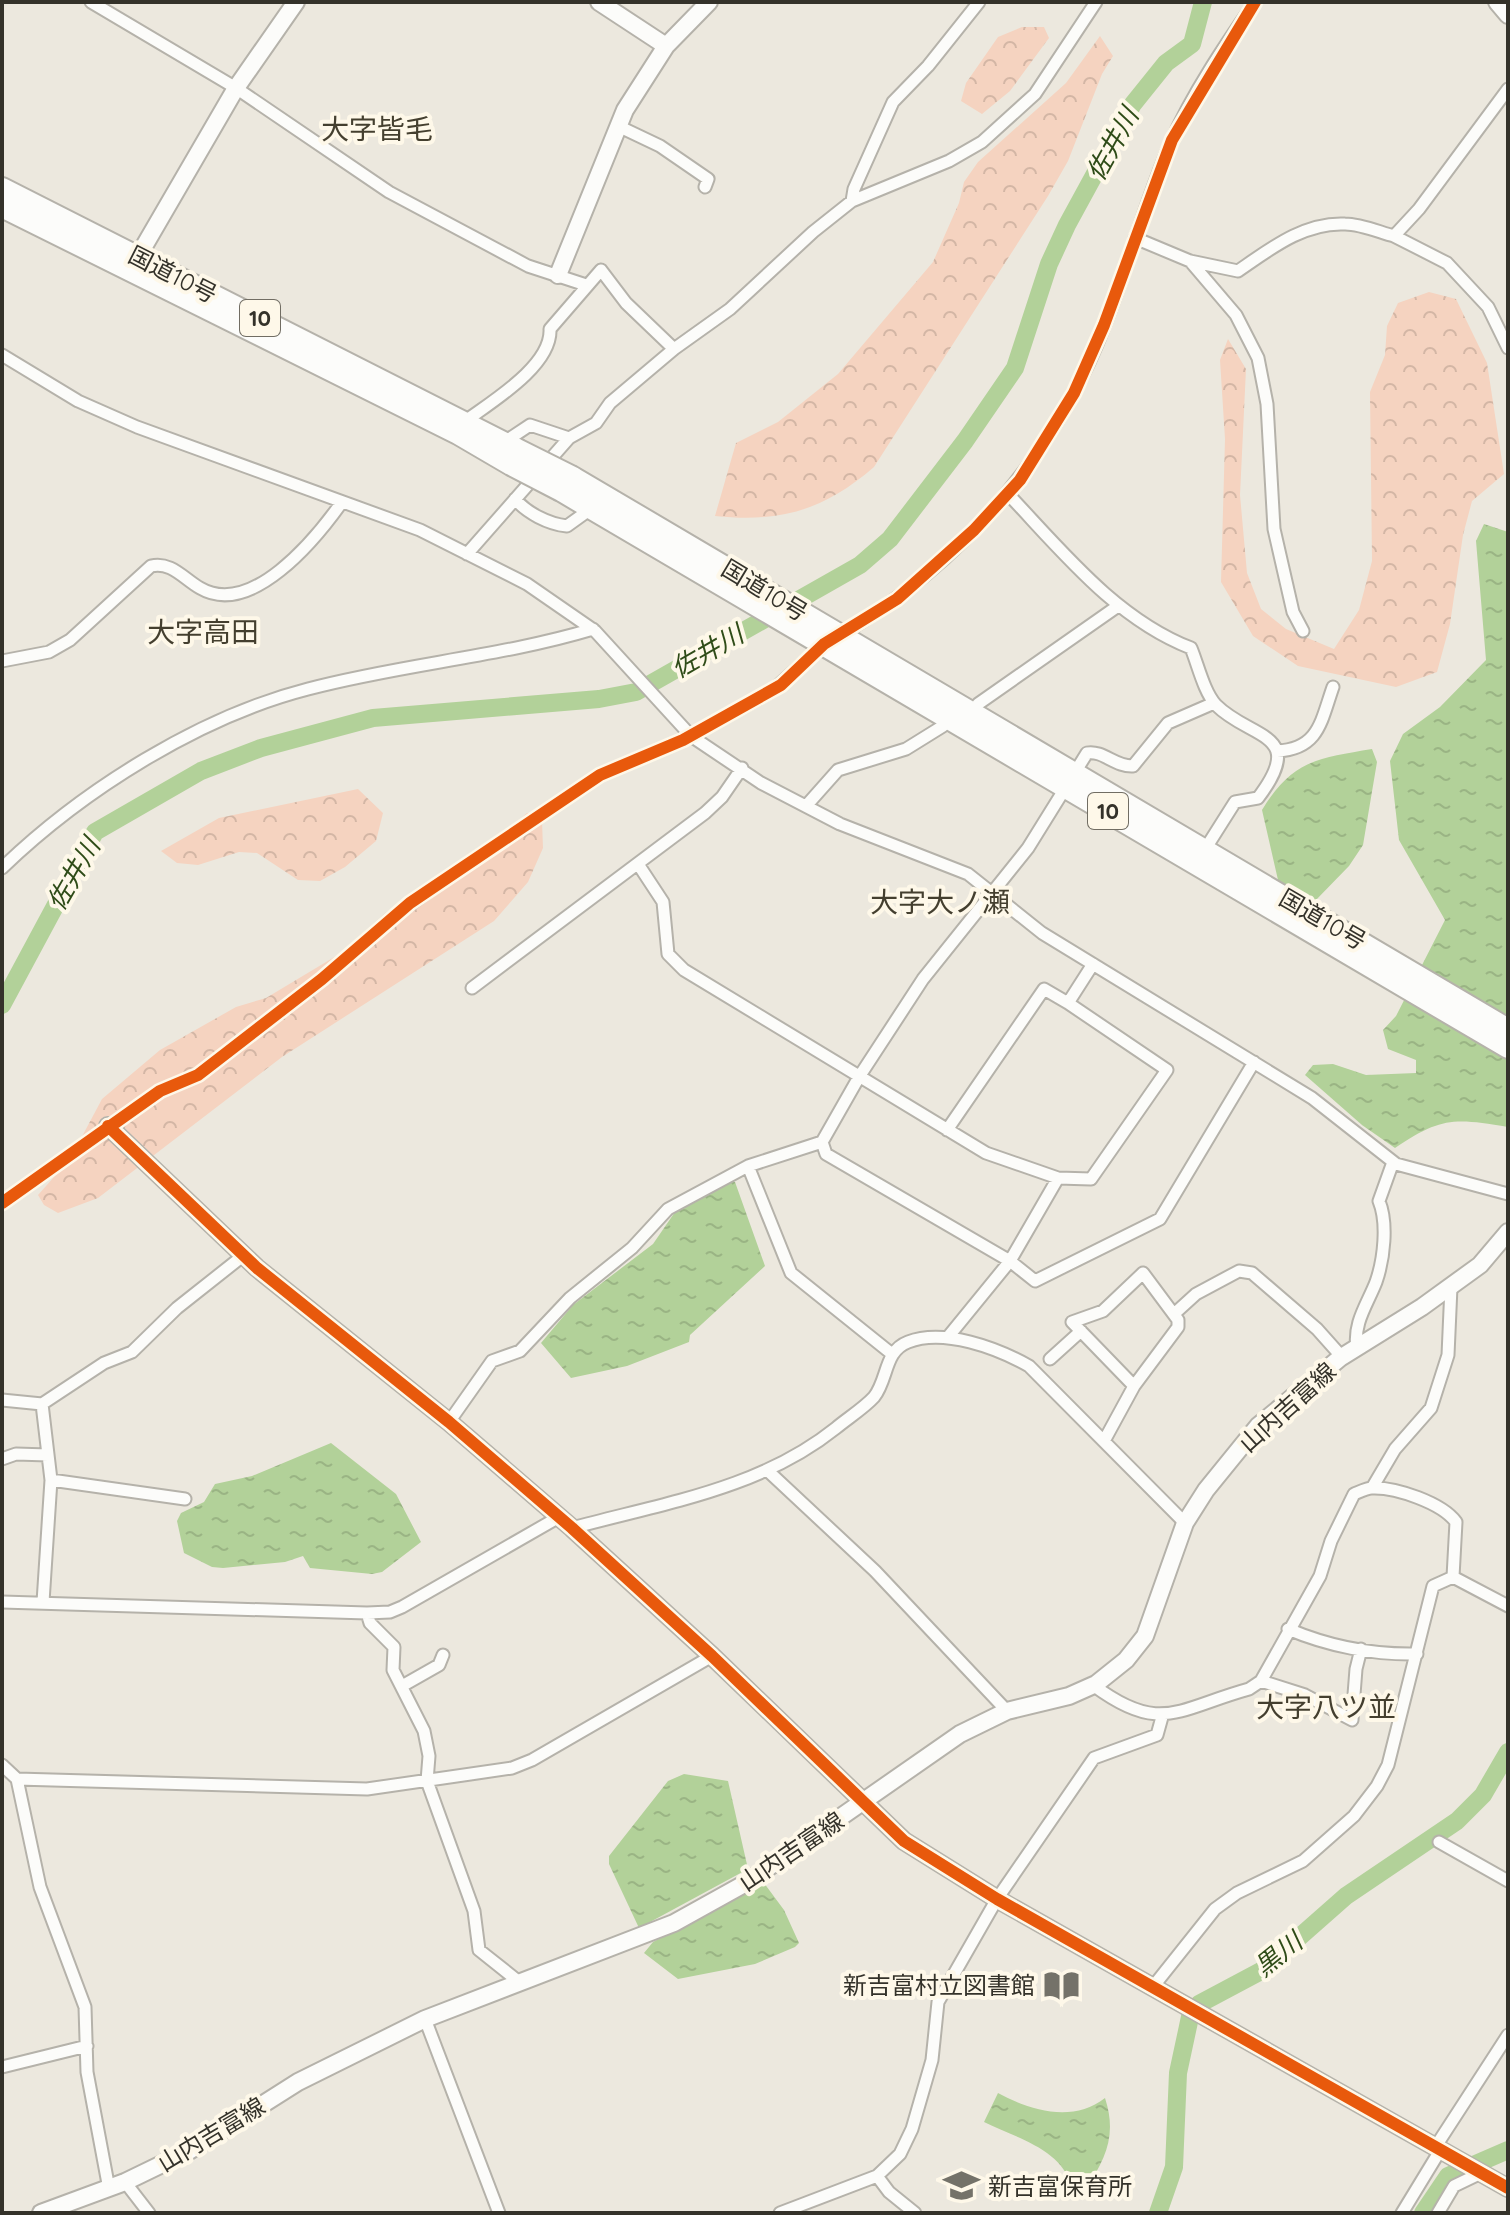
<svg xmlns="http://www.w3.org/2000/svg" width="1510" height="2215" font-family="Quicksand,'Noto Sans JP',sans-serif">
<defs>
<pattern id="forest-crowns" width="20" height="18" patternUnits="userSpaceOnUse" patternTransform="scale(2)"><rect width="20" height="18" fill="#f5d3c0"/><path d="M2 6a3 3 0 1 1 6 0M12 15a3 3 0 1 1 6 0" fill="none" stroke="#d3b6a5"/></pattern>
<pattern id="water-ripples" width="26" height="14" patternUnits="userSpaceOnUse" patternTransform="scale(2)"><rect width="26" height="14" fill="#b2d199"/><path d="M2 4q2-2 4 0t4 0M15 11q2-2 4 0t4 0" fill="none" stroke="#9ab484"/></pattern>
</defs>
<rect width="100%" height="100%" fill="#ece8de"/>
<path fill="url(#forest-crowns)" d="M1022,27H1044L1049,38L1010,91L982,114L961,101L966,83L998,37Z
M1100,36L1113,56L1102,74L1068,161L1048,196L874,467C824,510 781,523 715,516L736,443L778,422L838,374L933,262L959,203L964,182L978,162L1066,83Z
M1429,292L1456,299L1487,363L1504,474L1472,501L1463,535L1450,624L1437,672L1396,687L1298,666L1253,636L1221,582L1225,439L1220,360L1228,339L1246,369L1240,495L1247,573L1261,609L1286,629L1334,649L1359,610L1372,561L1370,392L1385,355L1387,326L1398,303Z
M358,789L383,813L376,841L345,867L320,881L298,880L257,853L239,852L198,865L177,863L161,851L219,818Z
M527,813H537L542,821L543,848L528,882L494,921L282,1057L98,1198L58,1213L44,1205L38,1195L70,1159L102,1099L160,1050L236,1007L266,998L426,902Z"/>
<path fill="url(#water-ripples)" d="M1484,524L1508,532V1127C1454,1118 1441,1117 1395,1148L1362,1125L1305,1075L1313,1065L1333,1064L1366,1075L1416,1073V1060L1388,1049L1383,1030L1396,1016L1445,920L1399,840L1390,761L1403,734L1440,707L1486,660L1476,541Z
M1372,749L1377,762L1363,845L1349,866L1315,901L1278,880L1262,810C1292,760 1319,758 1372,749Z
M730,1182H735L765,1266L690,1335L689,1342L627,1366L571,1378L541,1343L573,1305L653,1244L675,1212Z
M331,1443L396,1494L421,1542L382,1572L372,1574L310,1568L303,1556L285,1562L223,1568L212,1567L184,1553L177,1521L181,1513L204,1502L215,1484L252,1476Z
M684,1774L728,1781L748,1869L639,1928L609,1864V1856L668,1781Z
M764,1883L784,1910L799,1943L795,1947L755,1964L678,1979L644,1953L653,1942Z
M998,2093C1031,2111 1073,2123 1105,2098C1117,2135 1106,2158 1086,2189L1071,2187C1063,2149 1016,2138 984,2122Z"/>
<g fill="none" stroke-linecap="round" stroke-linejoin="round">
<path stroke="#b2d199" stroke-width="18" d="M2,1005L95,832L201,771L261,748L373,718L599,699L636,692L860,565L890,539L965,441L1015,368L1049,264L1067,225L1133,104L1166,63L1192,44L1203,2
M1158,2213L1174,2167L1178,2073L1190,2017L1199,2004L1261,1971L1346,1896L1457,1821L1483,1795L1508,1752
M1423,2213L1448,2176L1508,2150"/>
<defs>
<path id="street" d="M91,2L236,88L389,192L528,266L586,285
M618,126L660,146L708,179L705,187
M852,201L854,189L893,102L928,66L979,2
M1394,236L1447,263L1488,307L1508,348
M1135,238L1190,261L1238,271C1270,249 1304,222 1345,224C1361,224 1379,232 1394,236L1419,209L1508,89
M1190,261L1236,315L1258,358L1267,404L1274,529L1293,612L1303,631
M2,355L78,401L137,427L420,530L527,584L595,631L691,736L761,783L840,824L968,874L1042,933L1312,1098L1396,1164L1508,1194
M464,422C491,402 552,366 550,329L601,270L626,303L674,349
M503,443L530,425L569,438
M1008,494C1062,551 1116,619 1191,648C1198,665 1204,692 1216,705C1251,740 1308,732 1258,798L1235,802L1204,851
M515,499C527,513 548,524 567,526L592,508
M467,554L569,438L596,423L610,403L674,349L730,309L813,232L852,201L949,161L982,142L1035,94L1096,2
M839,636C937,578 1017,497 1072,396C1116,317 1135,225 1171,142C1192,94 1225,45 1255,2
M2,661L49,652L70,640L151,566C171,561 184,579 200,588C251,618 315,540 342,502
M978,704L1118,606
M1277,751C1319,749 1321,721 1333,687
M806,806L838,770L906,749L943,726
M638,864L663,902L668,954L684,970L986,1153L1058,1178L1091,1179L1167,1070L1068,1003L1093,964
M2,868C83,790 199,717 308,689C402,664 500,657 593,629
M472,988L705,813L722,797L742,768
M947,1130L1044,989L1068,1003
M822,1142L826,1154L1010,1261L1035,1281L1160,1219L1254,1062
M748,1166L791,1273L892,1354
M2,1203L160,1091L198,1075L322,979L391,918L470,862L600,775L683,740L772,691L824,644
M1174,1314L1196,1294L1239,1271L1252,1273L1317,1329L1342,1357
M948,1337L1010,1261L1058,1178
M1357,1348C1353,1323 1367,1305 1376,1282C1384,1259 1388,1223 1379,1201L1393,1162
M1050,1359L1081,1331
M2,1400L42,1404L51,1480L43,1602
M42,1404L104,1363L132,1352L177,1308L244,1255
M449,1422L492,1361L520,1351L570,1298L632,1248L668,1209L748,1166L822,1142L859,1077L923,979L1028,848L1087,753C1103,750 1115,767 1133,766L1168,723L1214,703
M1104,1441L1134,1386L1178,1327V1320L1143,1273L1103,1311L1072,1322L1134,1386
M2,1459L16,1454L48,1455
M768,1471L875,1571L1007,1711
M51,1480L185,1499
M1372,1488L1395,1449L1431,1408L1448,1355L1451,1287
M572,1528C664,1503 760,1489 836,1428C848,1418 864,1408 874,1397C888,1380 884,1351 908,1342C944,1328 997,1348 1029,1366L1185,1523
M2,1602L367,1613
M1288,1629C1328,1646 1374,1655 1417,1654
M1261,1681L1305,1695L1352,1720L1356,1669L1361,1649
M1093,1685C1160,1735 1177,1709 1249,1689L1261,1681L1320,1576L1331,1541L1354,1494C1359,1492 1367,1488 1372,1488C1396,1487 1442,1503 1456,1522L1453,1577L1508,1606
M402,1686L439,1665L443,1655
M2,1765L17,1779L40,1887L85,2007L87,2072L109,2189
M17,1779L367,1789L512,1768L532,1760L712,1656
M1439,1842L1508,1881
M518,1981L479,1950L474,1911L427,1781L429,1756L424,1731L393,1670L394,1647L370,1623L367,1613L390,1612L402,1607L559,1517
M1152,1988L1215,1909L1237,1893L1303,1861L1354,1816L1377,1786L1388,1765L1433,1586L1453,1577
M425,2019L499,2213
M2,2067L87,2046
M1436,2146L1508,2035
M877,2176L889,2192L915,2213
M125,2182L149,2213
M780,2213L877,2176L900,2154L912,2129L932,2060L938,2002L997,1899L1094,1758L1157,1735L1162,1717
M1402,2213L1441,2149
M1438,2213L1454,2186L1481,2173"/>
<path id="secondary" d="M599,2L666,46
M1497,2L1508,15
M132,267L236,88L296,2
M558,275L625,110L666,46L709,2
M108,1126L257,1268L449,1422L572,1528L712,1656L904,1841L997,1899L1508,2188
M41,2213L125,2182L189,2151L298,2082L425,2019L674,1923L746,1883L960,1734L1007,1711L1069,1696L1096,1684L1126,1660L1145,1636L1185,1523L1206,1490L1258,1426L1340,1358L1422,1307L1480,1265L1508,1232"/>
<path id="highway" d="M2,188L517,449
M2,207L458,434L511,465
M573,477L1508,1029
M561,491L1508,1048"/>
</defs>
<use href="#street" stroke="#b5b2aa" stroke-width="15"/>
<use href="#secondary" stroke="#b5b2aa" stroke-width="20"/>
<use href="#highway" stroke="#b5b2aa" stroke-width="24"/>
<use href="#street" stroke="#fcfcfa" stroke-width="11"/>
<use href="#secondary" stroke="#fcfcfa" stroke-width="16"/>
<use href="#highway" stroke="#fcfcfa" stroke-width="20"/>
<defs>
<path id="highway-bridge" d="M517,449L573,477
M511,465L561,491"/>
</defs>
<use href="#highway-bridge" stroke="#b5b2aa" stroke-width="24" stroke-linecap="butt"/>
<use href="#highway-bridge" stroke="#fcfcfa" stroke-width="20"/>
<defs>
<path id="cycleway" d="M108,1126L257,1268L449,1422L572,1528L712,1656L904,1841L997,1899L1508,2188
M2,1203L160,1091L198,1075L322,979L410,903L600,775L683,740L781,685L824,644L897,599L974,530L1020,480L1074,393L1104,325L1172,140L1255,2"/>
</defs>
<use href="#cycleway" stroke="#fef8e9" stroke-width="17"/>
<use href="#cycleway" stroke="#e8590c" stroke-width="12"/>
</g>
<defs>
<symbol id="library-bare" viewBox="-9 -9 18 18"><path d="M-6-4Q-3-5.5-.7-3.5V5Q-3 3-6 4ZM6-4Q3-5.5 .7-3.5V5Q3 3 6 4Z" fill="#747269" stroke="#fef8e9" stroke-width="2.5" paint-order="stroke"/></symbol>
<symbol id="school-bare" viewBox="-9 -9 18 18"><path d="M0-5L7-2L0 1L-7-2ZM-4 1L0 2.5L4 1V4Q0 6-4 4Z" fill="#747269" stroke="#fef8e9" stroke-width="2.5" paint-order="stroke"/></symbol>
</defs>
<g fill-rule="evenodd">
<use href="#library-bare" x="1036" y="1960" width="51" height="51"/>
<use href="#school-bare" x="936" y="2160" width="51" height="51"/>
</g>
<g text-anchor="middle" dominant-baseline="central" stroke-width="8" stroke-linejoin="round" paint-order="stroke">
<g fill="#fef8e9" stroke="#716d63" stroke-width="2">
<rect x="240" y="300" width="40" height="36" rx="6"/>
<rect x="1088" y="793" width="40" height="36" rx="6"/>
</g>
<g font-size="22" font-weight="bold" fill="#34322a">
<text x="260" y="318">10</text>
<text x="1108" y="811">10</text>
</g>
<g font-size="24" fill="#34322a" stroke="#fef8e9">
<text transform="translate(173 274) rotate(27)">国道10号</text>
<text transform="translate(765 590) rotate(31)">国道10号</text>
<text transform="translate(1323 919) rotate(30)">国道10号</text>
<text transform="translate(1287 1407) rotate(-42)">山内吉富線</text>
<text transform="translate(791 1851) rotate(-34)">山内吉富線</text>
<text transform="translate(211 2134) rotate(-31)">山内吉富線</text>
</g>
<g font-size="24" fill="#34322a" stroke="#fef8e9" text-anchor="end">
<text x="1035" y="1985">新吉富村立図書館</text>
<text x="988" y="2186" text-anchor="start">新吉富保育所</text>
</g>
<g font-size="26" font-style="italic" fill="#2f4c18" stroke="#fef8e9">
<text transform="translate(1112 144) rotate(-61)">佐井川</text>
<text transform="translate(707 651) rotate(-30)">佐井川</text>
<text transform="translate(73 874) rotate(-60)">佐井川</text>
<text transform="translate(1278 1954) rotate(-39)">黒川</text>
</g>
<g font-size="28" fill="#443f2f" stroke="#fef8e9">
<text x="377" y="128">大字皆毛</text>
<text x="203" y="631">大字高田</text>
<text x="940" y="901">大字大ノ瀬</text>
<text x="1326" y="1706">大字八ツ並</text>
</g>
</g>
<rect width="1510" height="2215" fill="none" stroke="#34322a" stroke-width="8"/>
</svg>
